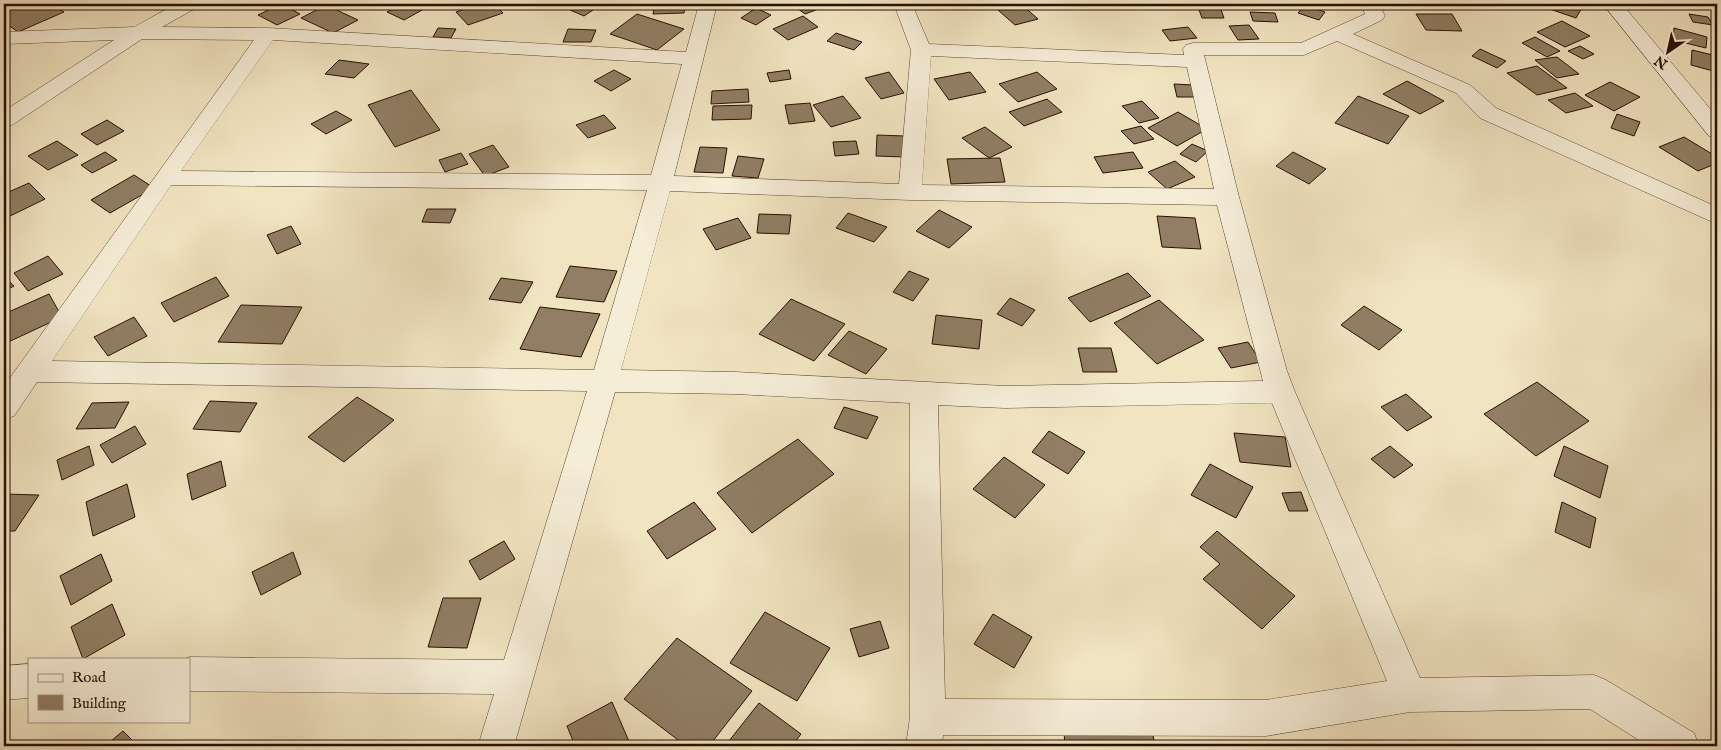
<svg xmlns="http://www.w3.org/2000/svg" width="1721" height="750" font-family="'IM FELL English',serif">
<rect width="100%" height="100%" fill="#f1e4c1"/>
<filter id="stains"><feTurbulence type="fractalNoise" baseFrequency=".004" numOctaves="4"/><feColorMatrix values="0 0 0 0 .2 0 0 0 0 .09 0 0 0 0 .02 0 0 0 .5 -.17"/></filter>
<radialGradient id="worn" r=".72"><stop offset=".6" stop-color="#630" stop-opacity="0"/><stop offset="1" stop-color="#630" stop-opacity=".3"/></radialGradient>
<path fill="#917e64" stroke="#280f00" d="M10,4H51L64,12L18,32L4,22V6Z
M281,4L300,14L277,25L258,15Z
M401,4H433L404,20L387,12Z
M460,4H494L503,13L468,25L456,12L465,9Z
M579,4H602L584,16L570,10Z
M655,4H686L684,13L653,14Z
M797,4H815L821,8L805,14L793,5Z
M856,4H881L860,9Z
M1021,4L1038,19L1015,25L998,10Z
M1118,4H1151L1150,9Z
M1535,4H1574L1583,6L1576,18Z
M326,5L358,20L333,33L301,18Z
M1305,5L1325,12L1319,20L1298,13Z
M1198,7H1220L1224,18H1202Z
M756,8L771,15L756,25L741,18Z
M1250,12L1275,13L1278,22L1253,21Z
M637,14L684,29L657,50L610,34Z
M1416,14H1452L1462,31L1426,30Z
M1689,14L1708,17L1713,25L1693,22Z
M803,16L818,27L788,40L773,29Z
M1562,21L1590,36L1565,47L1537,32Z
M1249,25L1259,39L1238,40L1229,26Z
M1188,27L1197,38L1170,41L1162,30Z
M438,28L456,29L451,38L433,37Z
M1674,28L1707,37L1706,48L1673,40Z
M568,29L596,30L591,42H563Z
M836,33L862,42L854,50L827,41Z
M1535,37L1560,51L1547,57L1522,43Z
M1580,46L1594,54L1583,59L1568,51Z
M1480,49L1506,61L1497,68L1472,56Z
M1692,50L1717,56V72L1691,65Z
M1557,57L1579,74L1557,78L1535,60Z
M339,60L369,64L354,78L325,74Z
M1537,66L1567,88L1537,95L1507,73Z
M614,70L631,79L611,91L594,81Z
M789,70L791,79L770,82L767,73Z
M889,72L904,93L881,99L865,78Z
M970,72L986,92L949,100L934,79Z
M1037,72L1057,89L1018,102L999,84Z
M1407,81L1444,101L1420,114L1383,94Z
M1610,82L1640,97L1614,111L1585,95Z
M1174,84L1193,85L1196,97H1177Z
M748,89L749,102L711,104L712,91Z
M411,90L440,130L395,147L368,105Z
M1575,93L1593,106L1566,113L1548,100Z
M843,96L861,118L831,127L813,105Z
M1358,96L1409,116L1388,144L1335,123Z
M1047,99L1062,112L1024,126L1009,112Z
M1142,101L1159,118L1139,123L1122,106Z
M810,103L815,121L789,124L785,105Z
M752,105L751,119L712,120L713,106Z
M336,111L352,120L326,134L311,124Z
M1178,112L1207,129L1177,146L1148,128Z
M1617,114L1640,122L1634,136L1611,128Z
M604,115L616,128L588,138L576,125Z
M107,120L124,131L97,145L81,134Z
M1141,126L1154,139L1134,144L1121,131Z
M985,127L1012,147L989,158L962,138Z
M877,135L905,136V157L876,156Z
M1684,137L1717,157V163L1698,171L1659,147Z
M57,141L78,155L48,170L28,156Z
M856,141L859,154L835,156L833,142Z
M1192,144L1208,151L1196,162L1180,154Z
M493,145L509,167L485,176L469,154Z
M700,147L727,148L723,173L694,172Z
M105,152L117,160L92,173L81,165Z
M1133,152L1143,168L1103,173L1094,157Z
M1293,152L1326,169L1309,184L1276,166Z
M461,153L468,164L445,172L439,160Z
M738,156L764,159L758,178L732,176Z
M1000,158L1005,182L951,184L947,159Z
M1175,161L1195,177L1167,189L1148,172Z
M134,175L154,188L110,213L91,200Z
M29,183L45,199L4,219V194Z
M427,209H456L450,223L422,222Z
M939,210L972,227L949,248L916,231Z
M848,213L887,227L874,242L836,228Z
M759,214L791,215L789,234L757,233Z
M1157,216L1195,218L1201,249L1162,247Z
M738,218L751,238L716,250L703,229Z
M291,226L301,244L277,254L267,235Z
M48,256L63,274L28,291L14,273Z
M570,266L617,271L604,302L556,297Z
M909,271L929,279L913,301L893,292Z
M1128,273L1151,296L1090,322L1068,298Z
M4,277L14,286L4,291Z
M216,277L229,296L174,322L161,303Z
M501,278L533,282L521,303L489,299Z
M49,294L62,317L4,344V314Z
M1010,298L1035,310L1022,326L997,314Z
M791,299L845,324L814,361L759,334Z
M1159,300L1204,340L1157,364L1114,323Z
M241,305L302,307L282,344L218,342Z
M1364,306L1402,330L1379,350L1341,325Z
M540,307L600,314L581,357L520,349Z
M936,315L982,320L979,349L932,344Z
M134,317L147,336L108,356L94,337Z
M849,331L887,349L866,374L828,355Z
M1248,342L1261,362L1231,368L1218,348Z
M1078,348H1111L1117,372H1083Z
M1537,382L1589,421L1536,456L1484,414Z
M1406,394L1432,417L1407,431L1381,407Z
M357,397L394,420L344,462L308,437Z
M210,401L257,403L240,432L193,429Z
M129,402L115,428L76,429L92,403Z
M844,407L878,417L867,439L834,428Z
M135,426L146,444L112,463L100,445Z
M1049,431L1085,452L1068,474L1032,452Z
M1234,433L1285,437L1291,467L1240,462Z
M798,439L834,474L752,533L717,493Z
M89,446L94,465L62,480L57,460Z
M1390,446L1413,465L1394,478L1371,459Z
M1564,446L1608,466L1600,498L1554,476Z
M1004,457L1045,485L1015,518L973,489Z
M221,461L226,486L192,500L187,474Z
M1210,464L1253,487L1236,518L1191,495Z
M127,484L135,517L93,536L86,502Z
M1301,492L1308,511H1289L1282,493Z
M4,494L39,495L15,531H4Z
M694,502L716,529L667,559L647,531Z
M1562,502L1596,518L1590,548L1555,532Z
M1217,531L1295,596L1262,629L1203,579L1220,564L1200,547Z
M504,541L515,559L480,580L469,561Z
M293,552L301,574L261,595L252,572Z
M101,554L112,581L71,605L60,576Z
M443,598H481L467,648L428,647Z
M112,604L125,635L83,659L71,627Z
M765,612L830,648L797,701L730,663Z
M993,614L1032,637L1014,668L974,644Z
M880,621L889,648L859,657L850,629Z
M677,638L752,691L709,746H686L624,699Z
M612,702L631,746H575L567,726Z
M759,703L801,734L792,746H725Z
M123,731L138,746H105Z
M1064,732L1153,735L1155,746H1065Z"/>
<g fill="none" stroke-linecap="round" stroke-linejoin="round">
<defs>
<path id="minor" d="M176,4H198L196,8L162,27L268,28L686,52L699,4H717L674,176L899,184L911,50L894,4H912L929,44L1184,55L1183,49L1186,45L1193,43H1301L1365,14L1361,4H1379L1385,16L1382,20L1353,34L1470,85L1496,108L1717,207V224L1480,118L1456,93L1337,41L1304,55H1204L1239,197L1287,371L1295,392L1420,678L1594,675L1606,680L1694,733L1699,746H1648L1590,709L1410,712L1266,736L943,735L942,746H906L910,717V403L735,394L615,392L514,746H478L494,694L189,691V659H185L189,657L504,660L587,391L37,382L14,416L4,419V386L254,40L142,39L12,125L4,127V111L114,40L4,44V32L134,27ZM273,40L682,64L651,175L181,171ZM931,56L1187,67L1214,189L922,185ZM171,185L647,190L594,370L52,361ZM670,191L910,200L1217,205L1263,381L1005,386L735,372L621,370ZM1272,403L1387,681L1266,700L945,699L938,405L1005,408Z
M1603,4H1622L1717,117V138L1709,136Z
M29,664V698L4,700V666Z"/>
</defs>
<use href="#minor" stroke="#5a4430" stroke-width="1"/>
<use href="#minor" fill="#f6edd7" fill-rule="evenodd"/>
</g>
<rect width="1721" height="750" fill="none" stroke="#f1e4c1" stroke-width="20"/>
<rect x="5" y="5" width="1711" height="740" fill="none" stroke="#280f00" stroke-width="2.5"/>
<rect x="10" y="10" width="1701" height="730" fill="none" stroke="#280f00"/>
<rect x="28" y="658" width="162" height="65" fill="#f6edd7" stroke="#a49481"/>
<rect x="38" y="674" width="25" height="8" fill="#f6edd7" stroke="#a49481"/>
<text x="72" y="682" font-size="15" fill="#280f00">Road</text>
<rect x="38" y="695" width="25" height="15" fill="#917e64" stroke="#a49481"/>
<text x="72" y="708" font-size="15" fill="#280f00">Building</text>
<g transform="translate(1668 52) rotate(214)" stroke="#f6edd7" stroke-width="4" paint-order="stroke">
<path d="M0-4L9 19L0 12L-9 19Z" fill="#280f00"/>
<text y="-8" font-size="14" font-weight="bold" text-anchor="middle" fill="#280f00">N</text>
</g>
<rect width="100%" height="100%" filter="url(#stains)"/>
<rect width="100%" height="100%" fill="url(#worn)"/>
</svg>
